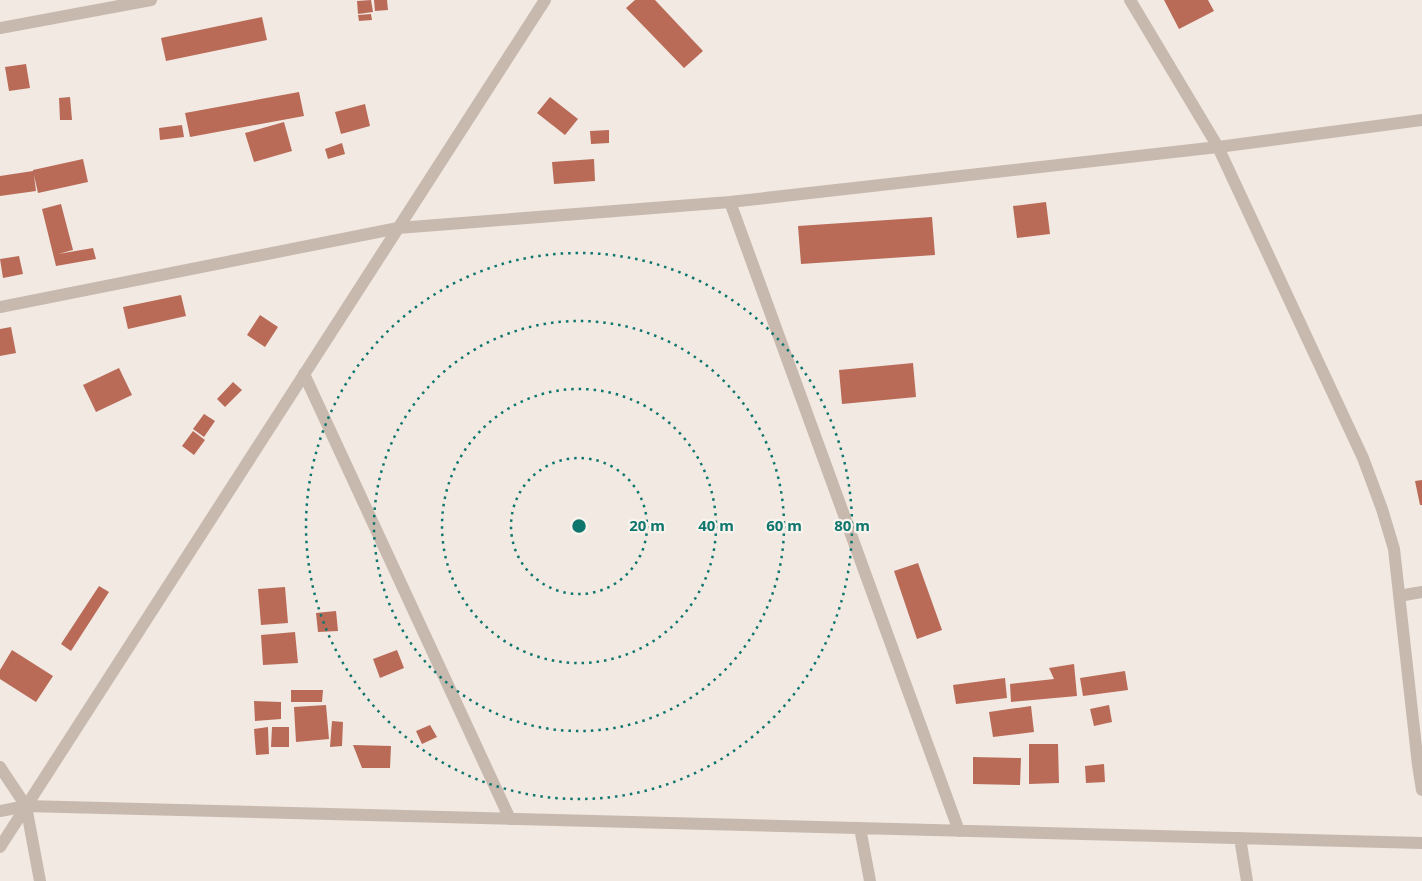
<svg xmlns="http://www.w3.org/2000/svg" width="1422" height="881" font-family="'Noto Sans',sans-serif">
<rect width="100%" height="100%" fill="#f1e9e2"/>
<path fill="#b96b58" d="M371,0L373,12L358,14L357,1Z
M374,0H387L388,10L375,11Z
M635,0H655L703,51L684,68L626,8Z
M1164,0H1208L1214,11L1179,29Z
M371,14L372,20L359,21L358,15Z
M262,17L267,40L166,61L161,38Z
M26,64L30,88L9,91L5,67Z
M299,92L304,116L190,137L185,113Z
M70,97L72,120H60L59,98Z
M550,97L578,119L565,135L537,113Z
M365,104L370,126L341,134L335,112Z
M284,122L292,151L254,162L245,133Z
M182,125L184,137L160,140L159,128Z
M609,130V143L591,144L590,131Z
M342,143L345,154L328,159L325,149Z
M83,159L88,182L38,193L34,175L36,191L0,196V176L33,171V170Z
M594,159L595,181L554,184L552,162Z
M1046,202L1050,234L1017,238L1013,206Z
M61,204L73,250L58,254L93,248L96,259L56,266L42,209Z
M932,217L935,255L801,264L798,226Z
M19,256L23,274L3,278L0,259Z
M181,295L186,316L128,329L123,307Z
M260,315L278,327L265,347L247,335Z
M11,327L16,353L0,356V329Z
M913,363L916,397L842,404L839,370Z
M119,368L132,395L96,412L83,385Z
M233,382L242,390L225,407L217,399Z
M204,414L215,421L204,437L193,429Z
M193,431L205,440L194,455L182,446Z
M1422,480V505H1420L1415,481Z
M918,563L942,630L917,639L894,571Z
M99,586L109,592L71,651L61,644Z
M285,587L288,623L261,625L258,589Z
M336,611L338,631L318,632L316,613Z
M295,632L298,663L263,665L261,635Z
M12,650L53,676L36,702L0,679V670Z
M397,650L404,668L380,678L373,659Z
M1074,664L1077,696L1011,702L1010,684L1054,679L1049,668Z
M1125,671L1128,690L1083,696L1080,678Z
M1005,678L1007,698L956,704L953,685Z
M291,690H323L322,702H291Z
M254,701L281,702V719L255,721Z
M326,705L329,739L296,742L294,707Z
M1109,705L1112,722L1094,726L1090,709Z
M1031,706L1034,732L993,737L989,712Z
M332,721L343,722L342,746L330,747Z
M430,725L437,737L422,744L416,731Z
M268,727L269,754L256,755L254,729Z
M272,727H289V747H271Z
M1029,744H1058L1059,783L1029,784Z
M353,745L391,746L390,768H362Z
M973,757L1021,758L1020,785L973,784Z
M1104,764L1105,782L1086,783L1085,766Z"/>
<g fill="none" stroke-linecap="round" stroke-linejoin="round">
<path stroke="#c8b9af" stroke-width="12" d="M1130,0L1218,147L1363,458L1382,509L1394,549L1418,765L1422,790
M0,28L151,0
M730,202L959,831
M0,307L398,228L730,202L1218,147L1422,120
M304,374L510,819
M1399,596L1422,592
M0,767L26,806L40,881
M0,811L26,806L1422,843
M860,828L870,881
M1240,838L1247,881"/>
<path stroke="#c8b9af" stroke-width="12" d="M0,847L545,0"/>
</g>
<g fill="none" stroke="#0f766e" stroke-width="2.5" stroke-dasharray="2.5 5">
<circle cx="579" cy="526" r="68"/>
<circle cx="579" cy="526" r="137"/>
<circle cx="579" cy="526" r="205"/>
<circle cx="579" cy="526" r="273"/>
</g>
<circle cx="579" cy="526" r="8" fill="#0f766e" stroke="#f9f3ee" stroke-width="2.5"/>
<g font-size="15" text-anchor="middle" font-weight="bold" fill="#0f766e" stroke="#f9f3ee" stroke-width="4.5" stroke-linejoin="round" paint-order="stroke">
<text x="647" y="531">20 m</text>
<text x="716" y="531">40 m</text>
<text x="784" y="531">60 m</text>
<text x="852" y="531">80 m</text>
</g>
</svg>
